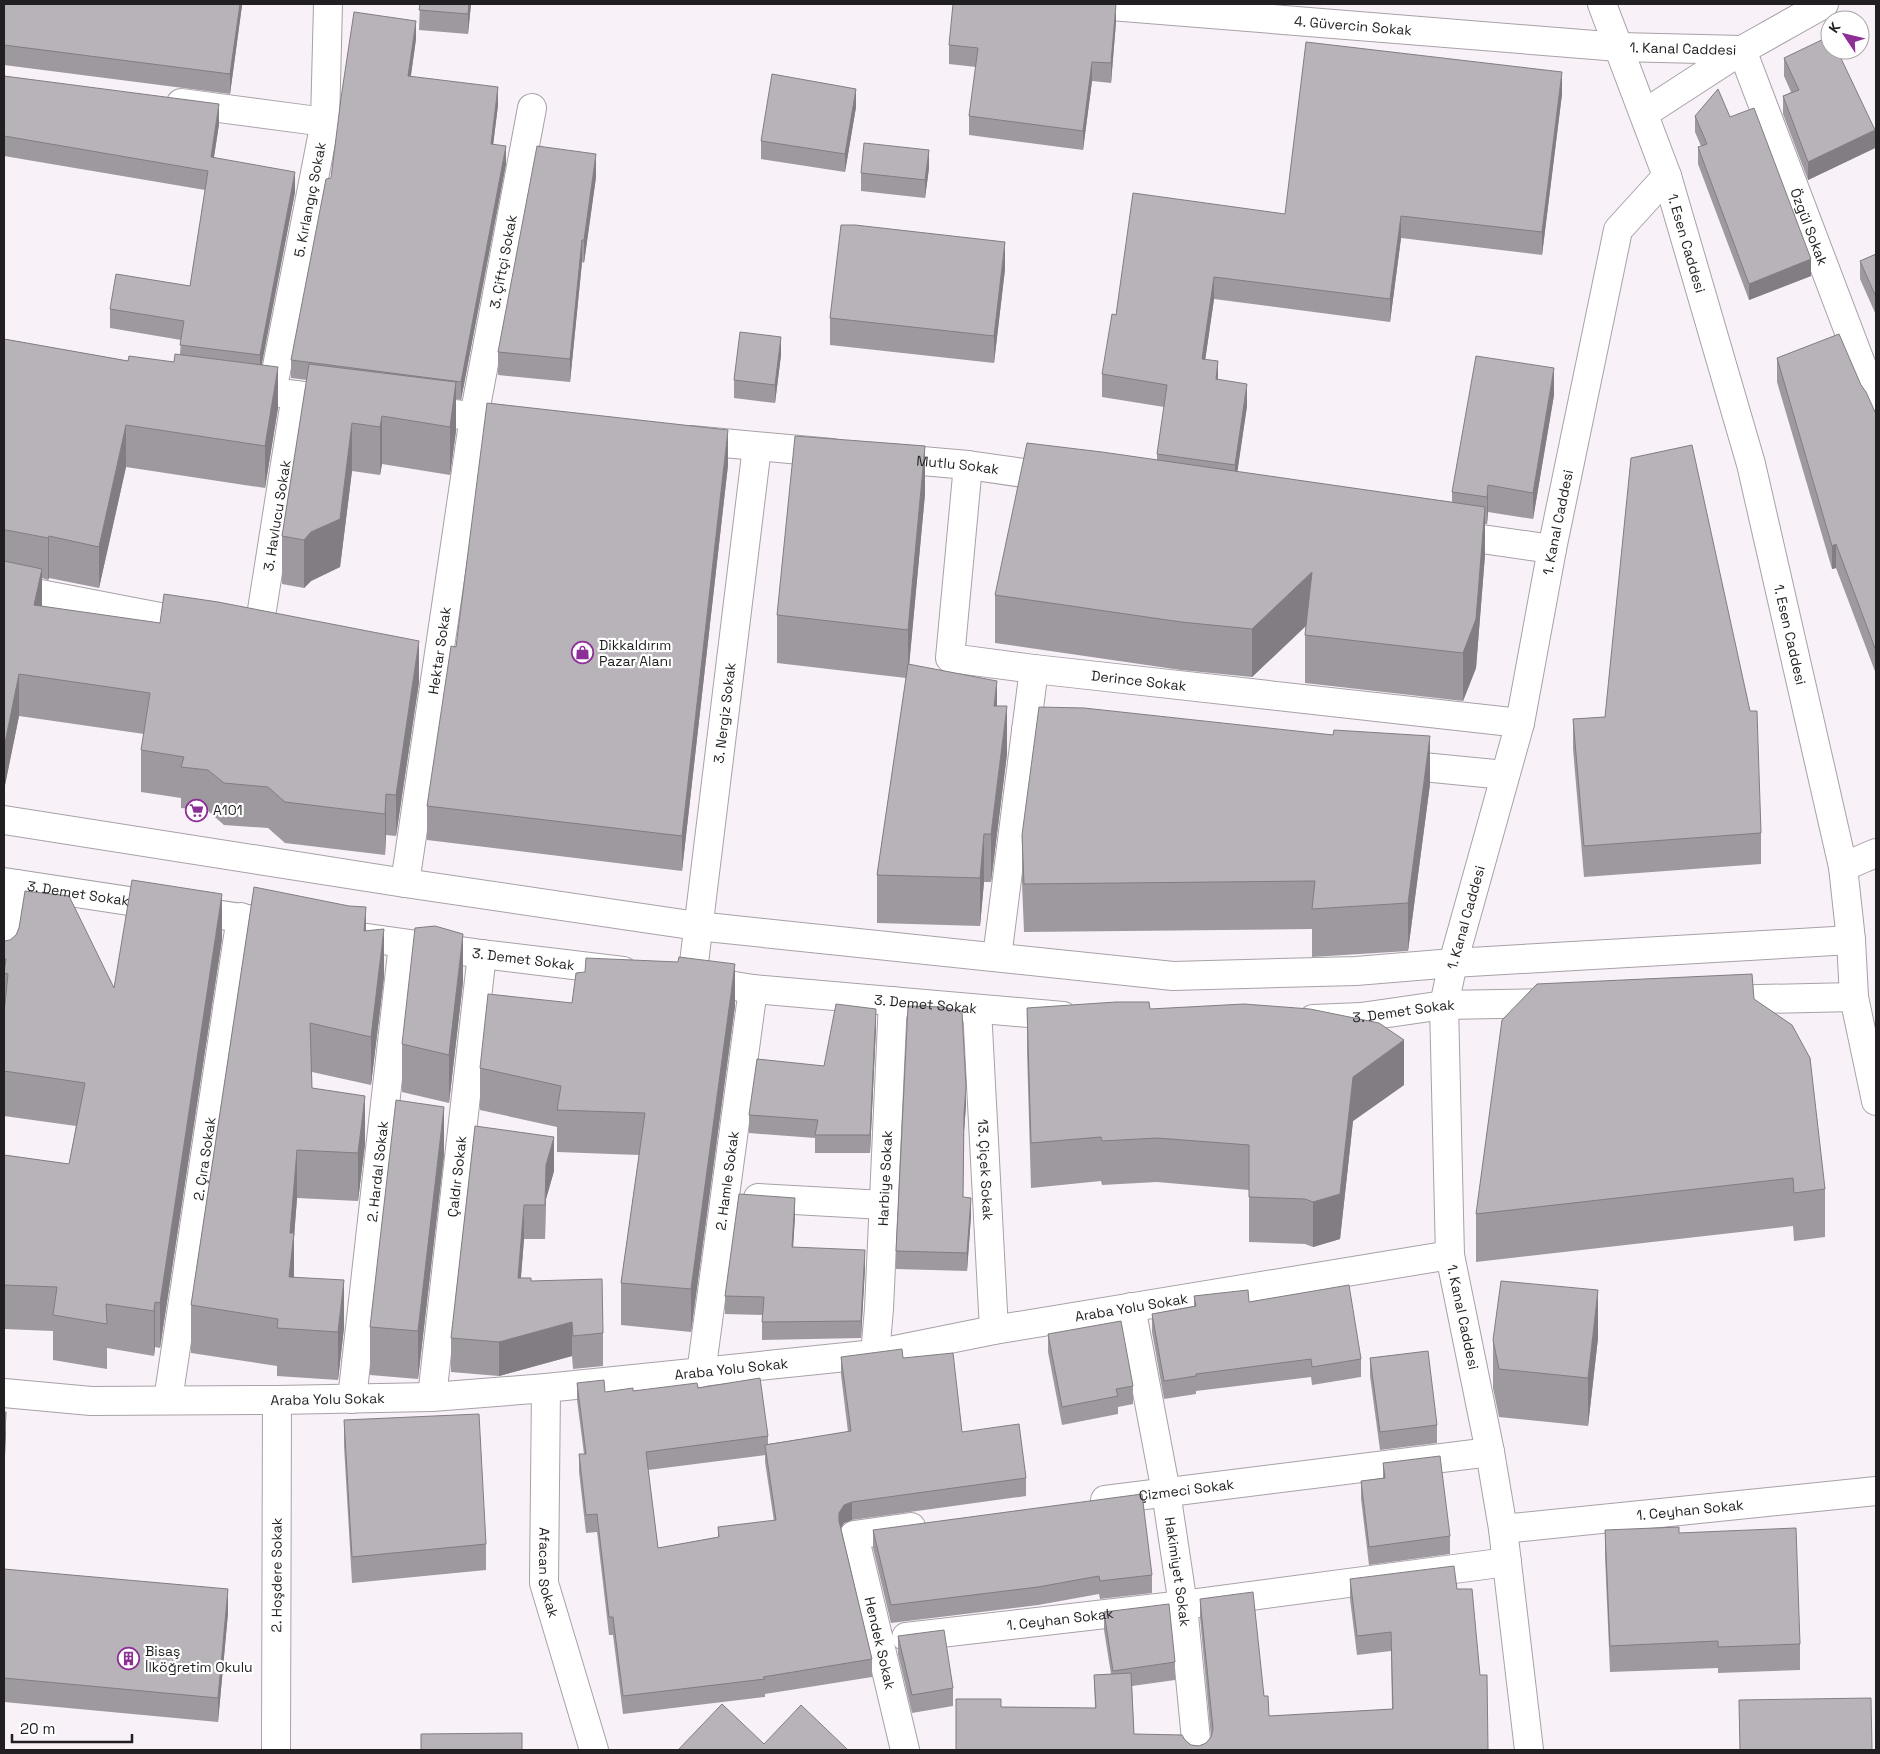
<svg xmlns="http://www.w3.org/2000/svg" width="1880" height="1754" font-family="'Space Grotesk',sans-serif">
<rect width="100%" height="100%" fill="#f8f1f8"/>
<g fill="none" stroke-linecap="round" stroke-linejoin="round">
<defs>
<g id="street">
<path id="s1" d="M1086,4L1619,47"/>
<path id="s2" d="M1742,50L1876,403"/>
<path d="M181,103L325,122"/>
<path d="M241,388L342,401"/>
<path id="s3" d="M272,392L325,122L328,4"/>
<path d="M420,410L521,422"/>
<path d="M691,440L832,453"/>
<path id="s4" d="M887,458L968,465L1058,478"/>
<path id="s5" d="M968,465L950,658L1034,669L1520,723"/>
<path d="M1447,534L1552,549"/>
<path d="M4,587L196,624"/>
<path id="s6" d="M258,635L296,395"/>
<path d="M1026,730L1073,735"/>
<path d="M1392,764L1505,775"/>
<path d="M1843,867L1876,853"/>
<path id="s7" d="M405,883L474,417L532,108"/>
<path d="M997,957L1034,669"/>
<path d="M4,970L17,884"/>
<path id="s8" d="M692,979L757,447"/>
<path id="s9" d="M977,1009L994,1330"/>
<path d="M758,1198L884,1205"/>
<path id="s10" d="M1131,1307L1166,1492L1183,1605L1197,1750"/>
<path id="s11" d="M875,1354L879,1309L893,1001"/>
<path id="s12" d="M701,1373L753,989"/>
<path id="s13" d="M546,1388L544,1583L594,1750"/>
<path id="s14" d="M4,1393L91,1401L277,1400L432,1397L546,1388L875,1354L994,1330L1450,1255"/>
<path id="s15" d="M432,1397L482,954"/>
<path id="s16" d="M352,1399L403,944"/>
<path id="s17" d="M168,1400L241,917"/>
<path id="s18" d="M1105,1500L1490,1452"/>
<path id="s19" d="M1503,1529L1876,1491"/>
<path id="s20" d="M906,1637L1183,1605L1507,1562"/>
<path d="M905,1750L854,1535L911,1527"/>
</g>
<g id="secondary">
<path id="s21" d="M1619,47L1742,50L1824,4"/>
<path d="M1645,113L1742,50"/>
<path id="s22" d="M1667,176L1751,464L1843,867L1851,940L1854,997L1876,1101"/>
<path d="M4,820L405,883L697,926L1173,976L1356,971L1453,963L1851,940"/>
<path id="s23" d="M4,882L287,925"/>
<path id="s24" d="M346,935L482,954L623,971"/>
<path id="s25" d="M698,980L753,989L1063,1016"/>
<path d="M1717,1000L1854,997"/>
<path id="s26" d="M1313,1019L1361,1017L1444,1005L1557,1003"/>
<path id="s27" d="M276,1750L277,1400"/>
<path id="s28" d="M1529,1750L1503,1529L1490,1452L1450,1255L1444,1005L1453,963L1520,723L1552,549L1618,230L1667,176L1602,4"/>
</g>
</defs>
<use href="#street" stroke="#a8a1a8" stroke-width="30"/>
<use href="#secondary" stroke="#a8a1a8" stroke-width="30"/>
<use href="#street" stroke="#fff" stroke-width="28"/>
<use href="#secondary" stroke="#fff" stroke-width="28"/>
</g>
<path fill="#9e999f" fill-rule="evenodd" d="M4,4H242L230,94L4,65Z
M420,4H471L468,34L419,30Z
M1116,22L1111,83L1092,81L1083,150L969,135V116L976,67L949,64V45Z
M416,39L411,76L498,105L493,145L506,164L461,400L456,399V431L450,475L382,464L380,475L352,471L340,567L311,581L304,588L282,584V536L307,380L291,378V360L331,178Z
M1784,58L1875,148L1808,180L1783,114V96L1791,92L1784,76Z
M4,76L219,124L214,157L295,192L261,365L278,408L265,488L126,467L99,588L49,578L48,580L42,578V606L419,682L396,836L386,835L385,855L285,843L268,828L224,825L208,811L181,808V798L141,792V750L144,734L19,716L4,790V339L128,361L174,362L180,354L181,340L110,328V309L190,286L205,190L4,156Z
M1562,94L1542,255L1401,238L1390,322L1214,299L1205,360L1218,380L1247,406L1237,472L1452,502V492L1554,395L1533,519L1488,512L1487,524H1485V555L1476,668L1463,701L1305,683V635L1306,626L1252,677L1181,670L995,643V595L1157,460V454L1164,407L1102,397V374L1116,315L1285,214Z
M856,107L845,172L761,159V141Z
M1695,116L1730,117L1811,276L1749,300L1698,164V147L1701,146L1695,132Z
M929,168L925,198L861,191V173Z
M596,177L584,263L582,262L570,382L498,375V352Z
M1876,254V315L1860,279V261Z
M1005,269L994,363L830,345V318Z
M781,355L775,403L734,398V380Z
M1777,358L1861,385L1876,414V674L1836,568L1832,569L1777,382Z
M728,465L682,871L427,840V806L456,647Z
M925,494L909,664L997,706L1007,754L991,882H984L980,926L877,923V875L906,678L777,663V615Z
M1573,719L1761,833V864L1584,877L1573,749Z
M1430,784L1408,951L1312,957V929L1024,932L1022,883V835Z
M254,887L366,930L384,977L371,1085L312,1072V1088L365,1144L358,1201L297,1198L294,1237V1277L344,1328L338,1380L277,1376V1366L191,1353V1305Z
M222,939L160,1348L155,1347L154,1356L107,1348V1369L53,1360V1331L4,1329V1155L69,1164L76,1126L4,1116V941L114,988Z
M463,982L449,1103L402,1092V1044Z
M1754,999L1825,1189V1237L1794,1241L1793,1226L1476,1262V1214Z
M572,1003L735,1006L691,1332L621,1325V1283L639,1155L557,1152V1127L480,1110V1068Z
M1027,1008L1150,1009L1404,1085L1353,1121L1340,1239L1313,1247L1305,1244L1249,1242V1190L1157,1182L1102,1185L1101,1181L1031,1188L1027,1052Z
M876,1027L870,1153H815V1138L749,1133V1115L824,1066Z
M966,1105L964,1131L963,1197L971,1216L967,1271L896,1269V1251Z
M475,1126L554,1171L546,1199L545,1239H524L521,1278L531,1281L603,1333V1366L573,1369L572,1356L499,1376L451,1372V1338Z
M444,1155L418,1379L370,1375V1327Z
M795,1216L793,1247L865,1268L861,1338L762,1340V1315L725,1314V1296Z
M1194,1296L1249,1302L1361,1359V1377L1312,1385L1311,1377L1196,1391V1394L1164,1399L1152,1332V1314L1194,1306Z
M1048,1334L1133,1386V1404L1118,1407V1414L1062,1425L1048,1352Z
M1598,1338L1588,1426L1499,1417L1493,1388V1340Z
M841,1357L903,1358L962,1432L1026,1478V1496L852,1520L844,1523L841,1528L872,1659V1677L765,1694V1697L623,1714L613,1635H609L597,1532L586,1533L579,1472V1454H584L577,1400V1383L605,1392L698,1388L768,1436V1444L848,1432L841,1375ZM765,1455V1462L774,1521L718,1527V1537L658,1548L648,1470Z
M1370,1358L1437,1425V1443L1380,1450L1370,1376Z
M344,1420L486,1544V1570L352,1583L344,1446Z
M1383,1463L1450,1536V1554L1369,1565L1361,1499V1481L1383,1478Z
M873,1530L1152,1575V1593L1100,1599L1099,1594L1038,1605L891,1623L873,1548Z
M1605,1530L1679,1533L1800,1644V1670L1718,1673V1668L1610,1672L1605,1556Z
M4,1569L228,1613L218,1722L4,1702Z
M1350,1579L1457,1589L1488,1750H956L1001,1707L1095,1708L1094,1675L1111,1674L1104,1630V1612L1175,1662V1680L1132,1686L1134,1734L1185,1740L1191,1745L1199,1746L1206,1743L1211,1737L1200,1618V1599L1264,1696L1269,1716L1392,1709L1391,1651L1357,1655L1350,1599Z
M898,1636L953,1688V1706L912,1713L898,1654Z"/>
<path fill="#817d82" d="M240,4H242V6L230,94V74Z
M469,4H471L468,34V14Z
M1116,4V22L1111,83V63Z
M416,21V39L408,94V76Z
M1092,62V81L1083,150V131Z
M1562,72V94L1542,255V232Z
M498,87V105L491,162V144Z
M856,89V107L845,172V154Z
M219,104V124L211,176V157Z
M1875,130V148L1808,180V162Z
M506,146V164L461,400V382Z
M929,150V168L925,198V180Z
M596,154V177L584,263V240Z
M295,172V192L260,374V355Z
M1401,216V238L1390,322V299Z
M582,240V262L570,382V359Z
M1005,242V269L994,363V336Z
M1811,259V276L1749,300V284Z
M1214,277V299L1202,382V359Z
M781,337V355L775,403V385Z
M1218,361V383L1216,379Z
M278,367V408L265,488V446Z
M1554,368V395L1533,519V493Z
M456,382V431L450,475V427Z
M1247,384V406L1235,488V465Z
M382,416V464L380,475V427Z
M352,423V471L340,567L311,581L304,588V540Z
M126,425V467L99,588V547Z
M728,430V465L682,871V836Z
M925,446V494L908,678V630Z
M1488,485V512L1487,524V497Z
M1485,507V555L1476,668L1463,701V653Z
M49,536V578L48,580V538Z
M1836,544V568L1832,569V546Z
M42,569V610L34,605Z
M1312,572V620L1252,677V629Z
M419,641V682L396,836V795Z
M19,674V716L4,790V748Z
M997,681V729L994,706Z
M1007,706V754L991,882V834Z
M1430,736V784L1408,951V903Z
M386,794V835L385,855V814Z
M984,834V882L980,926V878Z
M222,894V939L160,1348V1303Z
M366,907V955L364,931Z
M384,929V977L371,1085V1037Z
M463,934V982L449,1103V1055Z
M735,964V1006L691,1332V1289Z
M876,1009V1027L870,1153V1135Z
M1404,1040V1085L1353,1121L1340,1239L1313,1247V1202L1353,1077Z
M966,1087V1105L964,1131V1113Z
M365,1096V1144L358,1201V1153Z
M444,1107V1155L418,1379V1331Z
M554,1137V1171L546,1199L545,1239L546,1165Z
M297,1150V1198L294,1237V1281L289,1325L290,1233Z
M795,1198V1216L792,1265V1247Z
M971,1198V1216L967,1271V1253Z
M524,1205V1239L518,1312V1278Z
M865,1250V1268L861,1338V1321Z
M344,1280V1328L338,1380V1332Z
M1598,1290V1338L1588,1426V1378Z
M155,1302V1347L154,1356V1311Z
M572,1322V1356L499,1376V1342Z
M6,1412V1436L4,1477V1453Z
M852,1502V1520L844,1523L839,1531V1513L844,1505Z
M228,1589V1613L218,1722V1698Z"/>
<path fill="#b8b2b9" stroke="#817d82" d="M4,4H240L230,74L4,45Z
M420,4H469L468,14L419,10Z
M953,4H1116L1111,63L1092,62L1083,131L969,116L978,48L949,45Z
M354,12L416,21L408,76L498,87L491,144L506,146L461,382L291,360L326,179L331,178L341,98Z
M1830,36V50H1837L1875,130L1808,162L1783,96L1799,90L1784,58Z
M1306,42L1562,72L1542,232L1401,216L1390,299L1214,277L1202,359L1218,361L1216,379L1247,384L1235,465L1157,454L1167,385L1102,374L1112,314L1116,315L1133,193L1285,214Z
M772,74L856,89L845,154L761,141Z
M4,76L219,104L211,157L295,172L260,355L180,345L184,321L110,309L116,274L190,286L208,171L4,136Z
M1718,89L1730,117L1754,108L1811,259L1749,284L1698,147L1707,144L1695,116Z
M864,143L929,150L925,180L861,173Z
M537,146L596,154L584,240H582L570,359L498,352Z
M841,225H855L1005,242L994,336L830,318Z
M1876,254V297L1860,261Z
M740,332L781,337L775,385L734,380Z
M1839,334L1861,385L1866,392L1876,414V651L1836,544L1832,546L1777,358Z
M4,339L128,361L129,356L174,362L175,354L278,367L265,446L126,425L99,547L49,536L48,538L6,530H4Z
M1476,356L1554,368L1533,493L1488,485L1487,497L1452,492Z
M309,364L456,382L450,427L382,416L380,427L352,423L340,519L311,532L304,540L282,536Z
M487,403L728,430L682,836L427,806L451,646L456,647Z
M795,436L925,446L908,630L777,615Z
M1027,443L1102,452L1485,507L1476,619L1463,653L1305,635L1312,572L1252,629L1181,622L995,595Z
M1692,445L1750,711H1757L1761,833L1584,846L1573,719L1605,717L1631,458Z
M4,561L42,569L34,605L160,623L164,594L218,602L419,641L396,795L386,794L385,814L285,802L268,787L224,783L208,770L181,767L184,757L141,750L150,693L19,674L4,748Z
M908,664L997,681L994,706H1007L991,834H984L980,878L877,875Z
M1039,707L1084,708L1333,735L1334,730L1430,736L1408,903L1312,909L1315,881L1024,884L1022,835Z
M132,880L222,894L160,1303L155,1302L154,1311L106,1304L107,1324L53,1315L57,1287L4,1285V1155L69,1164L85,1083L4,1071V1013L8,974L4,973L6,959H4V941L10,940L16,935L19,928L25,891L69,896L114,988Z
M254,887L349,906L366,907L364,931L384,929L371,1037L310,1023L312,1088L365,1096L358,1153L297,1150L290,1233H294L289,1277L344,1280L338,1332L277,1328L278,1319L191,1305Z
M435,926L463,934L449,1055L402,1044L415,928Z
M679,957L735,964L691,1289L621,1283L645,1113L557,1110L561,1086L480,1068L488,994L572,1003L576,973L585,972L586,958L678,962Z
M1752,974L1754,999L1792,1025L1810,1058L1825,1189L1794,1193L1793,1178L1476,1214L1502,1020L1537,984Z
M1116,1002H1149L1150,1009L1244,1004L1310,1009L1379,1023L1404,1040L1353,1077L1340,1194L1313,1202L1305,1199L1249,1197V1145L1157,1138L1102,1141L1101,1137L1031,1143L1027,1008Z
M836,1004L876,1009L870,1135H815L818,1120L749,1115L757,1059L824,1066Z
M908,1006L942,1007L962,1011L966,1087L964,1113L963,1197L971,1198L967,1253L896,1251Z
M396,1100L444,1107L418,1331L370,1327Z
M475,1126L554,1137L546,1165L545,1205H524L518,1278H531V1281L602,1279L603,1333L573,1336L572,1322L499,1342L451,1338Z
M739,1194L795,1198L792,1247L865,1250L861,1321L762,1322L764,1297L725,1296Z
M1501,1281L1598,1290L1588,1378L1499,1369L1493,1340Z
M1349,1285L1361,1359L1312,1367L1311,1359L1196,1374V1376L1164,1381L1152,1314L1196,1306L1194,1296L1248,1290L1249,1302Z
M1121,1321L1133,1386L1116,1389L1118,1396L1062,1407L1048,1334Z
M902,1349L903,1358L953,1353L962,1432L1019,1424L1026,1478L852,1502L844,1505L839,1513V1521L872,1659L763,1677L765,1679L623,1696L613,1617H609L597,1514L586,1515L579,1454H586L577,1383L604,1380L605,1392L633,1388V1391L697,1383L698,1388L760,1378L768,1436L646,1452L658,1548L719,1537L718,1527L776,1520L765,1445L851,1431L841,1357Z
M1428,1351L1437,1425L1380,1432L1370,1358Z
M4,1412H6L4,1453Z
M479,1414L486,1544L352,1557L344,1420Z
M1440,1456L1450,1536L1369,1547L1361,1481L1385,1478L1383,1463Z
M1142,1494L1152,1575L1100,1581L1099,1576L1038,1587L891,1605L873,1530Z
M1679,1527V1533L1796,1528L1800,1644L1718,1647V1641L1610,1646L1605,1530Z
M1454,1566L1457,1589H1472L1480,1675H1487L1488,1750H956V1699H1001V1707L1096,1708L1094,1675L1131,1673L1134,1734L1182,1735L1185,1740L1191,1745L1199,1746L1206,1743L1211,1737L1213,1729L1200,1599L1253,1592L1264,1696H1268L1269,1716L1393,1709L1391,1632L1357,1636L1350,1579Z
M4,1569L228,1589L218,1698L4,1678Z
M1169,1604L1175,1662L1113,1671L1104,1612Z
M944,1630L953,1688L912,1695L898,1636Z
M1871,1698L1872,1750H1740L1739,1700Z
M722,1704L764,1744L801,1705L848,1750H678Z
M522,1733V1750H421V1734Z"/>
<defs>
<symbol id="shop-ring" viewBox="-11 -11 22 22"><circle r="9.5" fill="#fff" stroke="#8e2e97" stroke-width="1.5"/><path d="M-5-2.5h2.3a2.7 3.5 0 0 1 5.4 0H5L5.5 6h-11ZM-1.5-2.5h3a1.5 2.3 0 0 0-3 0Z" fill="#8e2e97"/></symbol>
<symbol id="supermarket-ring" viewBox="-11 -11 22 22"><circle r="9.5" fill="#fff" stroke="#8e2e97" stroke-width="1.5"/><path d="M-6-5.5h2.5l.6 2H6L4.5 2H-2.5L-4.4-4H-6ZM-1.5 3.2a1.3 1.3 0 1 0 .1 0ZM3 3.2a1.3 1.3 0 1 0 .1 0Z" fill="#8e2e97"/></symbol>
<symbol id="building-ring" viewBox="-11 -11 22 22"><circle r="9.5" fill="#fff" stroke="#8e2e97" stroke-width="1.5"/><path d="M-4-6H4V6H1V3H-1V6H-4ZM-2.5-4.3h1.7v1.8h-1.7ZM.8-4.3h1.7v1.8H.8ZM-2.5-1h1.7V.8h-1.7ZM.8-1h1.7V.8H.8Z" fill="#8e2e97"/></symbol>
</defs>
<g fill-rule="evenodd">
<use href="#shop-ring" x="570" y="640" width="25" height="25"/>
<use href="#supermarket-ring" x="184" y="798" width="25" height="25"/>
<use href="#building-ring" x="116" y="1646" width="25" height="25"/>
</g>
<g text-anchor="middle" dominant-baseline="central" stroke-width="4.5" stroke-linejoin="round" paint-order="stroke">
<g font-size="14" fill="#211f21" stroke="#fff">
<text stroke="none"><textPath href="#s1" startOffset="268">4. Güvercin Sokak</textPath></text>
<text stroke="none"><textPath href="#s21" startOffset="64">1. Kanal Caddesi</textPath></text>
<text stroke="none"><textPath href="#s3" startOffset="196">5. Kırlangıç Sokak</textPath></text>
<text stroke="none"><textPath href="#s2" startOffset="189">Özgül Sokak</textPath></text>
<text stroke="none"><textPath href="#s22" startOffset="70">1. Esen Caddesi</textPath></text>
<text stroke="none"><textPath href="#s7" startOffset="629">3. Çiftçi Sokak</textPath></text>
<text stroke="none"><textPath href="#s4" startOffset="71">Mutlu Sokak</textPath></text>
<text stroke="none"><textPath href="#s6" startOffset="121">3. Havlucu Sokak</textPath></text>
<text stroke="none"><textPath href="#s28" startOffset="1248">1. Kanal Caddesi</textPath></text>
<text stroke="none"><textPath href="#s22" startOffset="475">1. Esen Caddesi</textPath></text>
<text stroke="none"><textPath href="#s7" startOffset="235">Hektar Sokak</textPath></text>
<text stroke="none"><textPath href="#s5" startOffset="384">Derince Sokak</textPath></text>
<text stroke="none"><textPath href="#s8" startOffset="268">3. Nergiz Sokak</textPath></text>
<text stroke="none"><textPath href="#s23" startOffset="75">3. Demet Sokak</textPath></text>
<text stroke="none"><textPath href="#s28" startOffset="842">1. Kanal Caddesi</textPath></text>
<text stroke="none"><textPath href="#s24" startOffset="179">3. Demet Sokak</textPath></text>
<text stroke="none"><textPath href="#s25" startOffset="229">3. Demet Sokak</textPath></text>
<text stroke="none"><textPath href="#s26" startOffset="91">3. Demet Sokak</textPath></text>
<text stroke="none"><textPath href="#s17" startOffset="244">2. Çıra Sokak</textPath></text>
<text stroke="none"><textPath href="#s9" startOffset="161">13. Çiçek Sokak</textPath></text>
<text stroke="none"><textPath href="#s16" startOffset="229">2. Hardal Sokak</textPath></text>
<text stroke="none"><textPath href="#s15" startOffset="222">Çaldır Sokak</textPath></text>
<text stroke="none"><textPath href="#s11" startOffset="176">Harbiye Sokak</textPath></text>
<text stroke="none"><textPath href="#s12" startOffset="194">2. Hamle Sokak</textPath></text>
<text stroke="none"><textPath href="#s14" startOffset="1134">Araba Yolu Sokak</textPath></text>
<text transform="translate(1463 1317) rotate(78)">1. Kanal Caddesi</text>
<text stroke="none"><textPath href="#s14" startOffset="729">Araba Yolu Sokak</textPath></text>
<text stroke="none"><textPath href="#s14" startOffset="324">Araba Yolu Sokak</textPath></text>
<text stroke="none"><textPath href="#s18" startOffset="82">Çizmeci Sokak</textPath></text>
<text stroke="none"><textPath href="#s19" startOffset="188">1. Ceyhan Sokak</textPath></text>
<text stroke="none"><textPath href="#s13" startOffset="185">Afacan Sokak</textPath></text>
<text stroke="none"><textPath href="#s10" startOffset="269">Hakimiyet Sokak</textPath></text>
<text stroke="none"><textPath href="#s27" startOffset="175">2. Hoşdere Sokak</textPath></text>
<text stroke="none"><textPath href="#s20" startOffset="155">1. Ceyhan Sokak</textPath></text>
<text transform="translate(880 1643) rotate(77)">Hendek Sokak</text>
</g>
<g font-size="14" fill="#211f21" stroke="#fff" text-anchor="start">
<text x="599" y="645">Dikkaldırım<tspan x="599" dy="16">Pazar Alanı</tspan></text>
<text x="213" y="810">A101</text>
<text x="145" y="1651">Bisaş<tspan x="145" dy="16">İlköğretim Okulu</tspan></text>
</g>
</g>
<rect width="1880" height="1754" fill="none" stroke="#211f21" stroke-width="10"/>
<g transform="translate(1845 35) rotate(305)"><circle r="24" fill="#ffffff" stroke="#a6a5a6"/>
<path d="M0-4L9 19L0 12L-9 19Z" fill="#8e2e97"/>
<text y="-8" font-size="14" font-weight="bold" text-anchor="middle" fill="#211f21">K</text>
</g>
<path d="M12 1734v8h120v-8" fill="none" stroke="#211f21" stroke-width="2.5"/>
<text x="20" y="1734" font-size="15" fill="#211f21" stroke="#ffffff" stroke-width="4" paint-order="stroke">20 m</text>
</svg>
